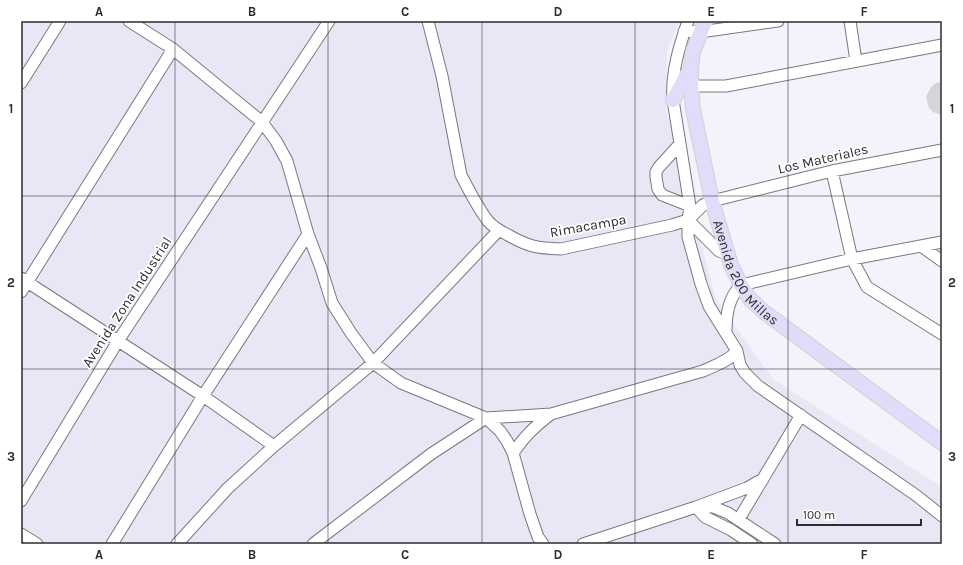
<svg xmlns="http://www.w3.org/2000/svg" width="963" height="565" font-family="Karla,sans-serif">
<rect width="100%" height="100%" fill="#f4f2fa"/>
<path fill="#e9e7f6" d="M21,21H679L667,51L666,108L716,300L774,380L942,487V544H21Z"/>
<path fill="#d5d4db" d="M942,82V115L933,112L929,108L926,97L931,87L936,83Z"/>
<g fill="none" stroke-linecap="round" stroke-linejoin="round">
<defs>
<path id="minor" d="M129,21L173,49L262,122L276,141L287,161L308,234L321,268L332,303L351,333L373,363L401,383L486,418L500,431L507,441L513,453L530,514L538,537L543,544
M428,21L442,76L461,175C469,190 477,207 488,221C493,227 500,231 508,235C529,247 537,248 561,249L672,225L688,220L703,205L712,201L832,171L942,150
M688,21C679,47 671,73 673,100L690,206L688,220L719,251L727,254
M850,21L856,61
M684,31L700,32L778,21
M21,83L60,21
M691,86H726L942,45
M680,144L659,167L656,172V177L658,189L662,195L690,206
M832,171L852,259L867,287L942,334
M688,220V237L701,284L709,306L737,351L740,365L745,373L758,386L917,496L942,516
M921,246L942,261
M21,278L203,396L274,446
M21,292L173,49
M726,333C726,316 728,298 741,285L852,259L942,242
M513,453C525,436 534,427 551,414
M21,501L118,341L329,21
M739,519L801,415
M21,534L37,544
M112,544L203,396L308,234
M177,544L228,488L274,446L373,363L499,230
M313,544L431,454L486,418L551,414L703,371C714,366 729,361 737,351
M583,544L696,507H713L728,513L775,544
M752,544L731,530L705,517L696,507L747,488L763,479"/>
<g id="major">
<path id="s1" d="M705,21L693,52L691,68V86L693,109L700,143L712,201L731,265L741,285L750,299L764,312L942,443"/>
<path d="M673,100L691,68"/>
</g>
</defs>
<use href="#minor" stroke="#79787f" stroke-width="13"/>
<use href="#major" stroke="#d1d1d1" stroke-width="16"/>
<use href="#minor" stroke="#fff" stroke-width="11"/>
<use href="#major" stroke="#e1dcf9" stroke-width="14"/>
</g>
<path fill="none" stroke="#2d2c2f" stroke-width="1" stroke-opacity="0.55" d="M175,21V544M328,21V544M482,21V544M635,21V544M788,21V544M21,196H942M21,369H942"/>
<g text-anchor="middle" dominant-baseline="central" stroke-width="3.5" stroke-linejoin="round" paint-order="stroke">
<g font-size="14" fill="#2d2c2f" stroke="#fff">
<text transform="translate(823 159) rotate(-13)">Los Materiales</text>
<text transform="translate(588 226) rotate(-10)">Rimacampa</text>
<text stroke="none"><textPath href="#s1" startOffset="265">Avenida 200 Millas</textPath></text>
<text transform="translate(127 302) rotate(-57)">Avenida Zona Industrial</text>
</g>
</g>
<rect width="963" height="565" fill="none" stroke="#ffffff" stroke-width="44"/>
<path d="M797 519v6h124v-6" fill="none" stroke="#2d2c2f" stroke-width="2"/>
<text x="803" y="519" font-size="12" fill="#2d2c2f" stroke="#ffffff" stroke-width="3" paint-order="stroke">100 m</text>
<rect x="22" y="22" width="919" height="521" fill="none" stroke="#2d2c2f" stroke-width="1.5"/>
<g font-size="13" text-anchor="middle" font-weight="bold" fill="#2d2c2f">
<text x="99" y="16">A</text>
<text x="252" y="16">B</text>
<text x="405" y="16">C</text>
<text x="558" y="16">D</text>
<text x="711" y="16">E</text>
<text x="864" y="16">F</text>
<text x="11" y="113">1</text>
<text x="952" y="113">1</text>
<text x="11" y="287">2</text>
<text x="952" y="287">2</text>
<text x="11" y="461">3</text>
<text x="952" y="461">3</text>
<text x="99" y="559">A</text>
<text x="252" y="559">B</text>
<text x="405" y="559">C</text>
<text x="558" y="559">D</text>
<text x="711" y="559">E</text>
<text x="864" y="559">F</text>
</g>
</svg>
